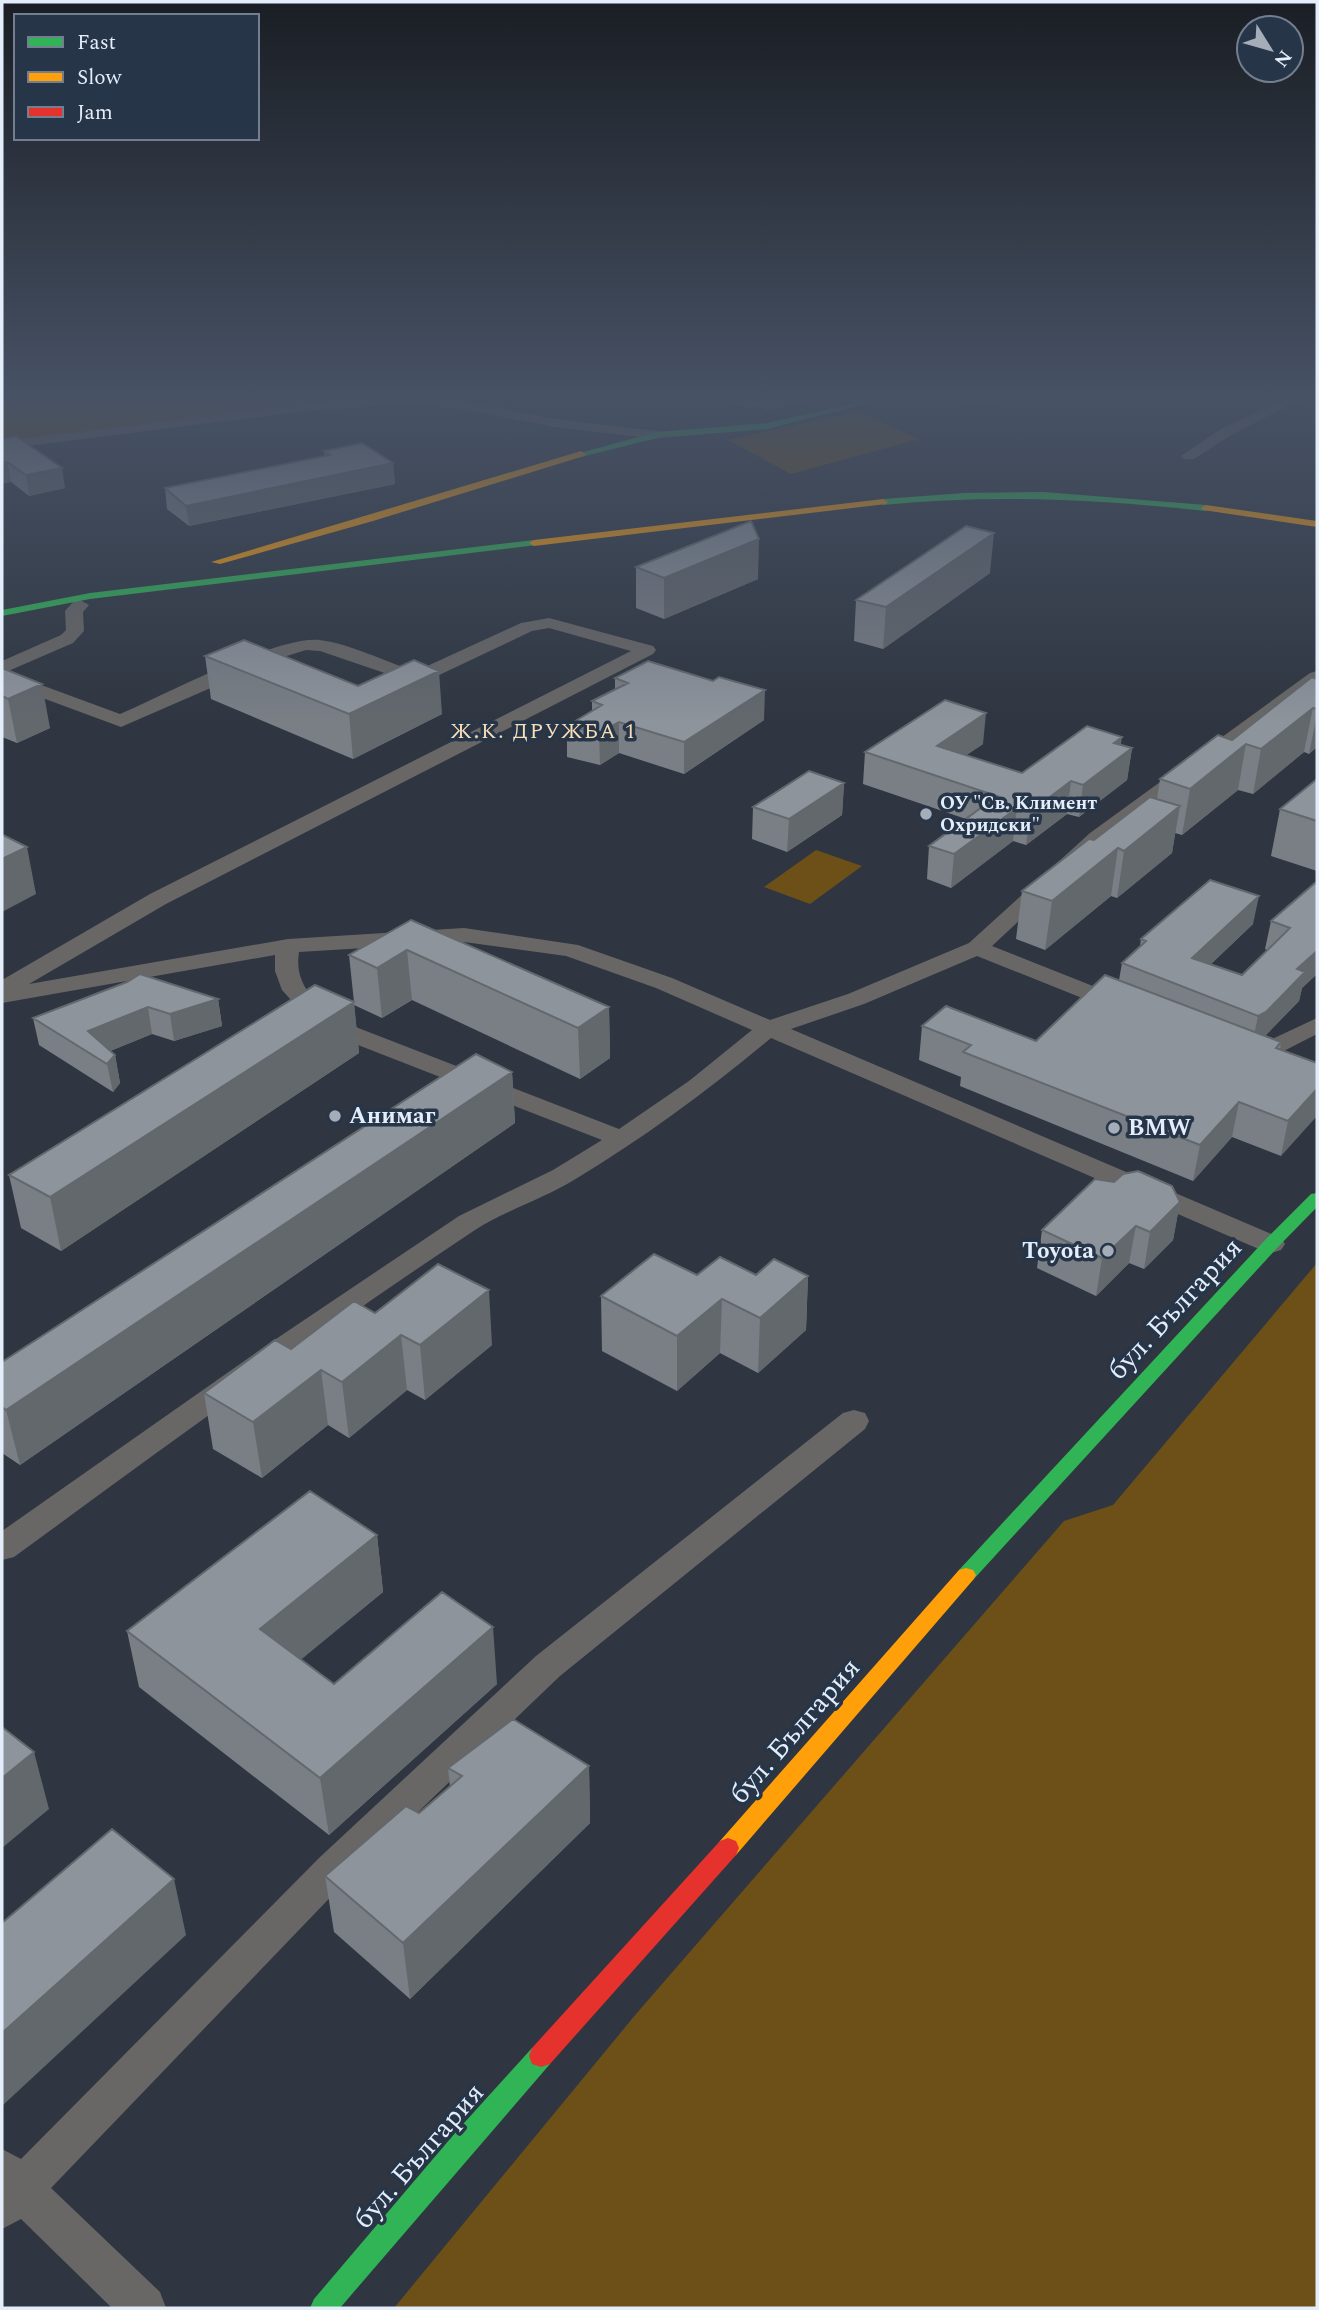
<svg xmlns="http://www.w3.org/2000/svg" width="1319" height="2310" font-family="Spectral,serif">
<rect width="100%" height="100%" fill="#2f3641"/>
<path fill="#6c5018" d="M2,400H374L2,441Z
M858,411L919,439L791,474L728,440Z
M816,850L862,866L810,904L764,887Z
M1317,1263V2308H394L636,2014L1064,1521L1113,1505Z"/>
<g fill="none" stroke-linecap="round" stroke-linejoin="round">
<path fill="#686766" fill-rule="evenodd" d="M347,400H457L555,419L657,431L664,435L657,439L555,427L457,408L413,404L406,401L400,404L305,411L2,449V441Z
M1282,400H1299L1231,435L1194,459H1184L1181,456L1221,429Z
M80,600L89,605L83,612L84,631L73,643L6,672L120,714C164,695 278,635 320,640C351,644 383,661 412,670L423,668L521,623L549,618L653,646L656,650L653,654L166,904L29,984L288,939L464,928L578,945L672,978L770,1020L848,994L969,943L1090,833L1310,673L1317,671V686L1104,841L992,946L1128,1000L1132,1005L1128,1010H1112L977,956L864,1004L791,1029L1281,1238L1285,1244L1281,1250L1271,1253L1261,1250L771,1038C709,1090 644,1138 574,1180C543,1199 506,1210 475,1230C318,1334 166,1446 14,1557L2,1560V1531L267,1345L459,1216L553,1170L602,1140L317,1029L282,990L275,971V955L2,1003V980L150,894L631,651L549,628L532,631L435,677L411,682L320,651L306,650L277,659L121,727L2,683V661L61,635L66,630L65,611L74,601ZM464,942L566,956L656,988L752,1030L689,1081L619,1129L335,1019C313,1000 294,983 299,952Z
M1317,1018V1034L1260,1063L1251,1065L1242,1063L1239,1058L1242,1053Z
M854,1410L865,1413L869,1421L865,1429L560,1676L345,1882L51,2188L160,2292L166,2308H112L21,2219L2,2229V2149L21,2159L319,1858L536,1656L843,1413Z"/>
<path fill="#30b455" fill-rule="evenodd" d="M867,400H880L767,429L657,438L581,457L576,454L657,432L767,423Z
M1044,492L1206,505L1211,508L1206,511C1098,499 991,494 883,505L878,502L883,499L964,493Z
M534,540L539,543L537,545L90,599L2,616V610L90,593Z
M1317,1193V1207L1277,1248L973,1580L966,1582L959,1580L956,1575L959,1570L1265,1240L1311,1194Z
M541,2045L550,2048L553,2056L550,2064L340,2308H310L314,2299L455,2133L532,2048Z"/>
<path fill="#ff9f0a" fill-rule="evenodd" d="M581,451L586,454L584,456L373,521L220,564L211,562Z
M883,499L888,502L886,504L534,546L529,543L534,540Z
M1206,505L1317,521V527L1203,510L1201,508Z
M966,1568L973,1570L976,1575L973,1580L736,1855L728,1858L720,1855L717,1848L720,1841L959,1570Z"/>
<path fill="#e5322d" fill-rule="evenodd" d="M728,1838L736,1841L739,1848L736,1855L550,2064L541,2067L532,2064L529,2056L532,2048L720,1841Z"/>
</g>
<path fill="#7a7f86" d="M727,400H806L766,410L757,406L748,408Z
M960,400H996L984,405Z
M2,439L65,488L29,496L11,482Z
M324,451L393,463L395,484L189,526L167,509L165,488L325,456Z
M636,567L758,579L664,619L636,608Z
M990,573L883,649L854,641L856,600Z
M205,656L358,686L442,714L353,759L211,699Z
M2,668L50,728L17,743L2,737Z
M615,678L713,681L764,720L684,774L619,753L600,765L567,757V726L592,711V701L615,689Z
M1317,679V747L1309,754L1304,752L1253,794L1238,790L1182,835L1175,833L1172,853L1117,898L1111,896L1045,950L1016,939L1022,891L1094,840L1157,799L1160,779L1232,740Z
M983,744L966,755L1022,773L1121,745L1132,748L1127,780L1079,817L1067,814L1026,845L1013,841L951,888L927,879L929,846L966,819L863,784L865,752Z
M1317,779V871L1271,856L1280,809Z
M844,783L842,815L787,852L752,839L753,807Z
M1317,884V974L1302,988L1299,1001L1265,1036L1281,1042L1280,1049L1317,1063L1281,1156L1232,1137L1193,1181L960,1086L961,1077L919,1060L922,1026L1036,1041L1119,980L1122,963L1140,946L1141,939L1253,924L1211,964L1242,975L1267,950L1265,949L1271,921Z
M411,920L609,1007L610,1058L580,1079L412,1000L382,1018L354,1005L359,1053L61,1251L21,1228L9,1175L354,1002L349,955Z
M218,999L222,1026L174,1041L152,1034L110,1051L115,1055L120,1083L113,1092L39,1045L33,1018Z
M512,1072L515,1123L20,1465L2,1453V1362Z
M1180,1202L1173,1240L1144,1269L1129,1263L1096,1296L1037,1268L1042,1230Z
M697,1275H756L808,1276L806,1330L758,1373L720,1353L677,1391L602,1351L601,1296Z
M375,1313L492,1345L425,1400L407,1390L349,1438L328,1425L262,1478L213,1449L204,1393L291,1349Z
M377,1535L383,1592L301,1659L334,1684H497L329,1835L139,1687L127,1631Z
M589,1766L590,1823L410,1999L334,1932L325,1876L419,1813L450,1787L448,1768Z"/>
<path fill="#63686d" d="M748,400H757V406L748,408Z
M766,400H806L766,410Z
M985,400H996L984,405Z
M7,462L11,482L2,484V463Z
M393,463L395,484L189,526L186,506Z
M62,468L65,488L29,496L26,475Z
M994,533L990,573L883,649L886,607Z
M759,539L758,579L664,619V578Z
M439,671L442,714L353,759L349,714Z
M42,684L50,728L17,743L8,699Z
M765,690L764,720L684,774V742Z
M1313,708L1304,752L1253,794L1261,749Z
M986,713L983,744L936,776L937,746Z
M1317,714V747L1309,754Z
M619,722V753L600,765L599,733Z
M1122,737L1119,758L1132,748L1127,780L1079,817L1083,785L1114,743Z
M1246,744L1238,790L1182,835L1190,789Z
M1071,781L1067,814L1026,845L1030,812Z
M844,783L842,815L787,852L789,819Z
M1180,806L1172,853L1117,898L1124,851Z
M1017,808L1013,841L951,888L954,854Z
M27,847L36,894L2,912V859Z
M1118,848L1111,896L1045,950L1052,901Z
M1259,896L1253,924L1187,987L1192,958Z
M407,950L412,1000L382,1018L377,968Z
M1317,951V974L1302,988L1299,1001L1260,1041L1252,1045L1258,1016L1297,969Z
M218,999L222,1026L174,1041L170,1014Z
M354,1002L359,1053L61,1251L50,1197Z
M148,1007L152,1034L96,1057L88,1031Z
M609,1007L610,1058L580,1079L578,1028Z
M115,1055L120,1083L113,1092L107,1064Z
M512,1072L515,1123L20,1465L6,1410Z
M1317,1089V1116L1281,1156L1288,1121Z
M1239,1102L1232,1137L1193,1181L1200,1145Z
M1180,1202L1173,1240L1144,1269L1150,1232Z
M1136,1226L1129,1263L1096,1296L1102,1258Z
M808,1276L806,1330L758,1373L760,1318Z
M489,1290L492,1345L425,1400L420,1345Z
M722,1299L720,1353L677,1391V1336Z
M401,1335L407,1390L349,1438L342,1382Z
M321,1370L328,1425L262,1478L253,1422Z
M377,1535L383,1592L269,1686L260,1629Z
M493,1627L497,1684L329,1835L320,1778Z
M34,1752L49,1809L2,1848V1778Z
M589,1766L590,1823L410,1999L403,1943Z
M174,1879L186,1935L2,2106V2033Z"/>
<path fill="#8e949c" stroke="#63686d" stroke-width="2" d="M16,436L62,468L26,475L7,462L2,463V439Z
M362,443L393,463L186,506L165,488L330,455L324,451Z
M751,521L759,539L664,578L636,567Z
M966,526L994,533L886,607L856,600Z
M244,640L358,686L414,660L439,671L349,714L205,656Z
M648,661L713,681L719,677L765,690L684,742L619,722L599,733L567,726L602,705L592,701L628,683L615,678Z
M2,668L42,684L8,699L2,696Z
M1312,677L1317,679V709L1313,708L1261,749L1246,744L1190,789L1160,779L1218,735L1232,740Z
M945,700L986,713L937,746L1022,773L1087,726L1122,737L1114,743L1132,748L1083,785L1071,781L1030,812L1017,808L954,854L929,846L997,796L865,752Z
M809,771L844,783L789,819L753,807Z
M1317,779V821L1280,809Z
M1150,797L1180,806L1124,851L1118,848L1052,901L1022,891L1089,839L1094,840Z
M2,835H3L27,847L2,859Z
M1210,880L1259,896L1192,958L1242,975L1290,928L1271,921L1315,883L1317,884V951L1297,969L1305,972L1266,1012L1258,1016L1122,963L1146,941L1141,939Z
M411,920L609,1007L578,1028L407,950L377,968L349,955Z
M140,974L218,999L170,1014L148,1007L88,1031L115,1055L107,1064L33,1018L127,982Z
M1105,975L1281,1042L1276,1048L1317,1063V1089L1288,1121L1239,1102L1200,1145L963,1052L971,1045L922,1026L946,1006L1036,1041Z
M315,985L354,1002L50,1197L9,1175Z
M476,1054L512,1072L6,1410L2,1407V1362Z
M1138,1171L1172,1186L1180,1202L1150,1232L1136,1226L1102,1258L1042,1230L1095,1179L1114,1182L1123,1174Z
M654,1254L697,1275L720,1257L756,1275L774,1259L808,1276L760,1318L722,1299L677,1336L601,1296Z
M438,1264L489,1290L420,1345L401,1335L342,1382L321,1370L253,1422L204,1393L275,1340L291,1349L354,1301L375,1313Z
M310,1491L377,1535L260,1629L334,1684L442,1592L493,1627L320,1778L127,1631Z
M513,1719L589,1766L403,1943L325,1876L406,1806L419,1813L462,1776L448,1768Z
M2,1727L34,1752L2,1778Z
M112,1829L174,1879L2,2033V1923Z"/>
<linearGradient id="sky" x2="0" y2="1"><stop stop-color="#1a1e24"/><stop offset="0.55" stop-color="#475265"/><stop offset="1" stop-color="#475265" stop-opacity="0"/></linearGradient>
<rect width="1319" height="723" fill="url(#sky)"/>
<g fill="#a5adb9" stroke="#273549" stroke-width="2.5">
<circle cx="926" cy="814" r="7"/>
<circle cx="335" cy="1116" r="7"/>
<circle cx="1114" cy="1128" r="7"/>
<circle cx="1108" cy="1251" r="7"/>
</g>
<g text-anchor="middle" dominant-baseline="central" stroke-width="7" stroke-linejoin="round" paint-order="stroke">
<g font-size="19" font-weight="bold" fill="#e4edfa" stroke="#273549" text-anchor="start">
<text x="940" y="803">ОУ "Св. Климент<tspan x="940" dy="22">Охридски"</tspan></text>
</g>
<g font-size="21" letter-spacing="2" fill="#f9deb6" stroke="#273549">
<text x="544" y="732">Ж.К. ДРУЖБА 1</text>
</g>
<g font-size="23" font-weight="bold" fill="#e4edfa" stroke="#273549" text-anchor="start">
<text x="349" y="1116">Анимаг</text>
<text x="1128" y="1128">BMW</text>
<text x="1094" y="1251" text-anchor="end">Toyota</text>
</g>
<g font-size="28" fill="#e4edfa" stroke="#273549">
<text transform="translate(1175 1309) rotate(-47)">бул. България</text>
<text transform="translate(795 1731) rotate(-49)">бул. България</text>
<text transform="translate(419 2156) rotate(-49)">бул. България</text>
</g>
</g>
<rect width="1319" height="2310" fill="none" stroke="#e4edfa" stroke-width="7"/>
<rect x="14" y="14" width="245" height="126" fill="#273549" stroke="#737f90" stroke-width="2"/>
<rect x="28" y="37" width="35" height="10" fill="#30b455" stroke="#737f90" stroke-width="2"/>
<text x="77" y="49" font-size="21" fill="#e4edfa">Fast</text>
<rect x="28" y="72" width="35" height="10" fill="#ff9f0a" stroke="#737f90" stroke-width="2"/>
<text x="77" y="84" font-size="21" fill="#e4edfa">Slow</text>
<rect x="28" y="107" width="35" height="10" fill="#e5322d" stroke="#737f90" stroke-width="2"/>
<text x="77" y="119" font-size="21" fill="#e4edfa">Jam</text>
<g transform="translate(1270 49) rotate(127)"><circle r="33" fill="#273549" stroke="#737f90" stroke-width="2"/>
<path d="M0-5L12 26L0 18L-12 26Z" fill="#a5adb9"/>
<text y="-10" font-size="19" font-weight="bold" text-anchor="middle" fill="#e4edfa">N</text>
</g>
</svg>
